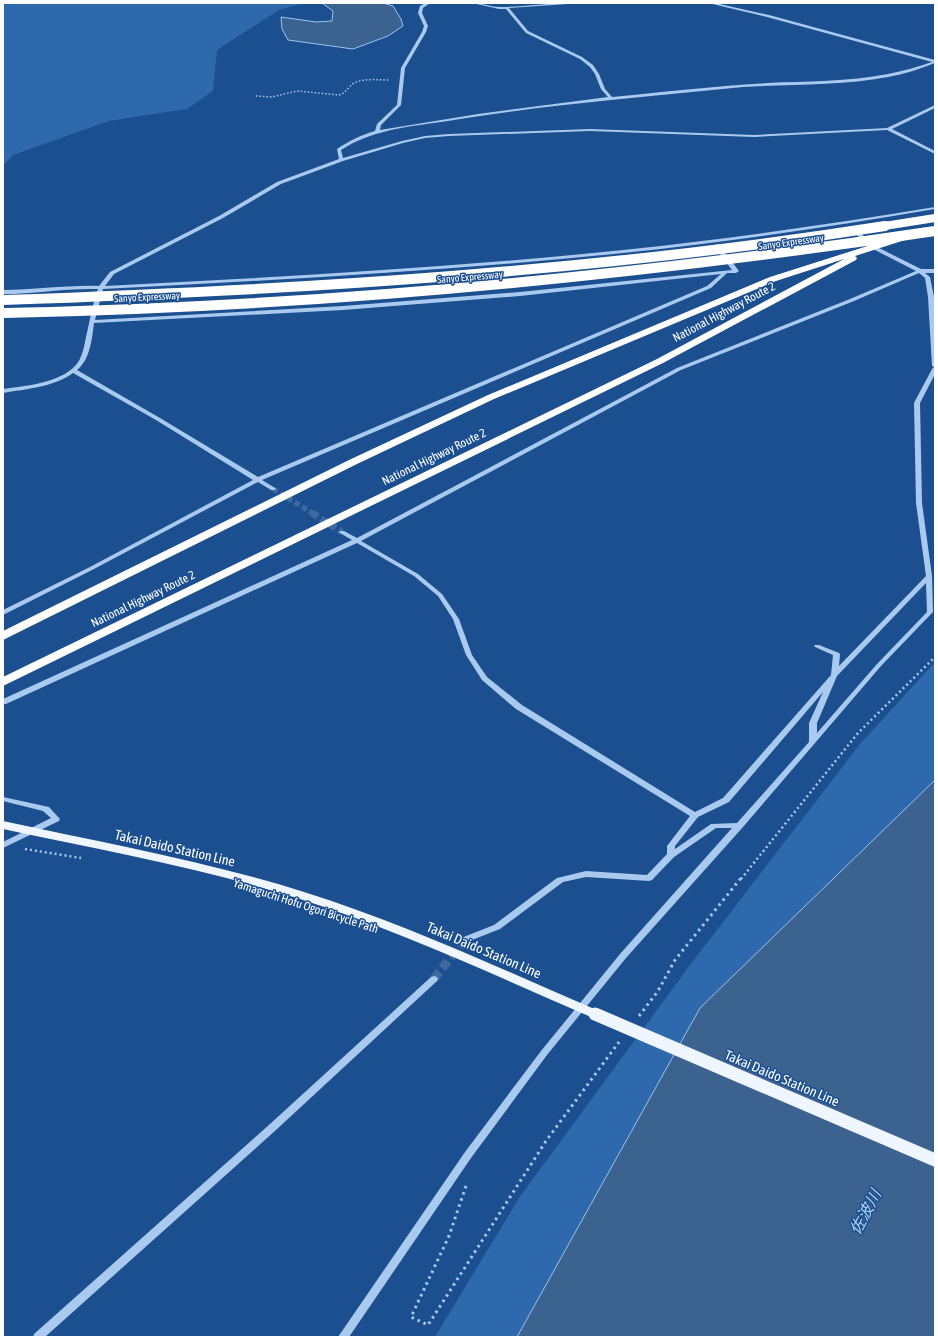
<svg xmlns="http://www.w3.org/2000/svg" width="938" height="1340" font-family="'Asap Condensed','Noto Sans JP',sans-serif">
<rect width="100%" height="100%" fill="#1b4f8f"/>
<path fill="#2e69ad" d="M3,3H304L279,10L217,50L213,91L187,109L109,121L13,155L3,166Z
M935,662V780L700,1008L517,1337H435L519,1198L687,969L860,744Z"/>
<path fill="#3c6290" stroke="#9cc4f0" d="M322,3H383L393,6L401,19L403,26L388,36L353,49L288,40L282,29L281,17L316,22L332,21L333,11Z
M935,780V1337H517L700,1008Z"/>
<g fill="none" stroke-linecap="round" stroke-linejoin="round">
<path stroke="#3d69a0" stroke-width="5.5" stroke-dasharray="5.5 3" stroke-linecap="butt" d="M273,489L314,514"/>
<path stroke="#3d69a0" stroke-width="7" stroke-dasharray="7 3.5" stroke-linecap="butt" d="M312,513L342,532"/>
<path stroke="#3d69a0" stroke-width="9" stroke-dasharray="9 4.5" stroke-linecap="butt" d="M434,979L464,940"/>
<path stroke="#a9c9ee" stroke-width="1.5" stroke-dasharray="1.5 2" stroke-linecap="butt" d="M256,96L272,97L297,91L339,95C346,93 348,87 354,83C365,78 378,80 390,80"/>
<path stroke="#a9c9ee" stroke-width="2.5" stroke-dasharray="2 3" stroke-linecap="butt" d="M25,849L81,858
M741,879L858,733L935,657"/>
<path stroke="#a9c9ee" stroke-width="3" stroke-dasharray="2.5 4" stroke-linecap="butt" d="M639,1016L658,991L675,960L741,878
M466,1186L449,1236L411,1317L428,1325L546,1141L619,1042"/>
<path fill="#a9c9ee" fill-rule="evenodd" d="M425,3H430L423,8L422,13L428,26L426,32L405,68L401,105L381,125L380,130L478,114L608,97L601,89L595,74L590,67L580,59L526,33L506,9H499L472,3C482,3 491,7 500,7C523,7 547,3 570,3L568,4L509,8L528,31L582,57L593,65L599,74L605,89L612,97C663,92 715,86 767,83C807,81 848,82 888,74C903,71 918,67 932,62L767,17L708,3H715L769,15L935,60V63C920,69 904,74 888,77C841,86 792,84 743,87C699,91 654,96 611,100C561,105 510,111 460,119C420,126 376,127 341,150L343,158L402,141L425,136L449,134L590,129L754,135L887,128L935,105V108L892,129L935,151V154L887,130L754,137L590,131L449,136L425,138L403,143L343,161L281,184L223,218L114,274L105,286C278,277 451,268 623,250C728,239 831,224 935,207V209C831,227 727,242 623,253C450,271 276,280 103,289L95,320L343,306L520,292L732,270L714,246L717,244L719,245L739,271L736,273H727L711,288L262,480L275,488L276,489L275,490H271L258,482L94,569L3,615V610L90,567L253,480L156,420L73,373C54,387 26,389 3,393V389C25,386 59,383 75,366C82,359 84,347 86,337C90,321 92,305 98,289C66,288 35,294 3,294V290C35,290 67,285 99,286L110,272L219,216L277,182L339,159L337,149C349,141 361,135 375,131L377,124L397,105L401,68L422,32L424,26L418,13L420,6ZM721,274L707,286L258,477L160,418L77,370C90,360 92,339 94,323L343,310L520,296Z
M851,228H855L875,246L921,269H935V273H925L930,277L934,297L935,320V374L920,403L922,503L932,576L933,612L881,666L743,827L626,958L547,1055L471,1158L349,1337H338L465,1152L541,1051L620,954L732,828H716L674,857L652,880L649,881L586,877L563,882L500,929L467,942H461L460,940L461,938L494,925L557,878L586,871L647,875L667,854V846L690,816L516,709L482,680L466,655L453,619L438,596L414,576L357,543L6,704H3V699L352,540L340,533L339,532L340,531H344L357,538L677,368L850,299L916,271L871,248L851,230ZM919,273L925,278L928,297L932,366L934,367L932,369L914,403L916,503L926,576L839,666L840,654L839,653L819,645H815L814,646L815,647L833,655L831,675L723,798L695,812L522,705L487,677L472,655L459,619L442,594L418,574L361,541L681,370L854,301ZM926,583L927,612L877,664L817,733V723L837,676ZM823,692L809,723V742L737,823L711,824L675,849V846L698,817L729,802Z
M3,797L49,807L60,819L59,821L3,848V842L51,818L43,811L3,801Z
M434,976L437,977L438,979L437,981L276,1130L45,1337H33L34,1334L270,1124L431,977Z"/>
<path fill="#f0f6ff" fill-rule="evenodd" d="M3,821C104,843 206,861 304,892C405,924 502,969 599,1011L601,1014L599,1017L595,1019L591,1017C494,975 398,930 297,898C201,868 101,850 3,829Z"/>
<path fill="#fff" fill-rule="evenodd" d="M902,235L906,238L905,240L855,256L857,258L856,260L663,363L3,686V677L657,359L844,259L776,281L494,399L357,464L7,638L3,640V631L349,460L488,395L770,277Z"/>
<path stroke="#f0f6ff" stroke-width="13" d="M595,1014L935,1160"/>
<path stroke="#fff" stroke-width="8" d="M878,227L935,218"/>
<path stroke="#fff" stroke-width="10" d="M3,300C298,290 593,272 885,226
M3,313C315,307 626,277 935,231"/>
</g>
<g text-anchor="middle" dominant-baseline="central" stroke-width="3" stroke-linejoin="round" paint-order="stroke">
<g font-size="10" fill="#fff" stroke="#1b4f8f">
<text transform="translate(791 242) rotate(-8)">Sanyo Expressway</text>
<text transform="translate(470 277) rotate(-5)">Sanyo Expressway</text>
<text transform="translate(147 297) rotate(-3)">Sanyo Expressway</text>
</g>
<g font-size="12" fill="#fff" stroke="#1b4f8f">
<text transform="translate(724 312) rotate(-28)">National Highway Route 2</text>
<text transform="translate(434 457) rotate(-26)">National Highway Route 2</text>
<text transform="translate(143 599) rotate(-26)">National Highway Route 2</text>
<text transform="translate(306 906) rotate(18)">Yamaguchi Hofu Ogori Bicycle Path</text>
</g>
<g font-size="14" fill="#fff" stroke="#1b4f8f">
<text transform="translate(175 848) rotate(13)">Takai Daido Station Line</text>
<text transform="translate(484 950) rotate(23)">Takai Daido Station Line</text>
<text transform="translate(782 1078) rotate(23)">Takai Daido Station Line</text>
</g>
<g font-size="16" font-style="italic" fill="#b5d3f5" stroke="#1b4f8f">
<text transform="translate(865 1212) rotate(-62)">佐波川</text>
</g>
</g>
<rect width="938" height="1340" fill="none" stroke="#ffffff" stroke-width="8"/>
</svg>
